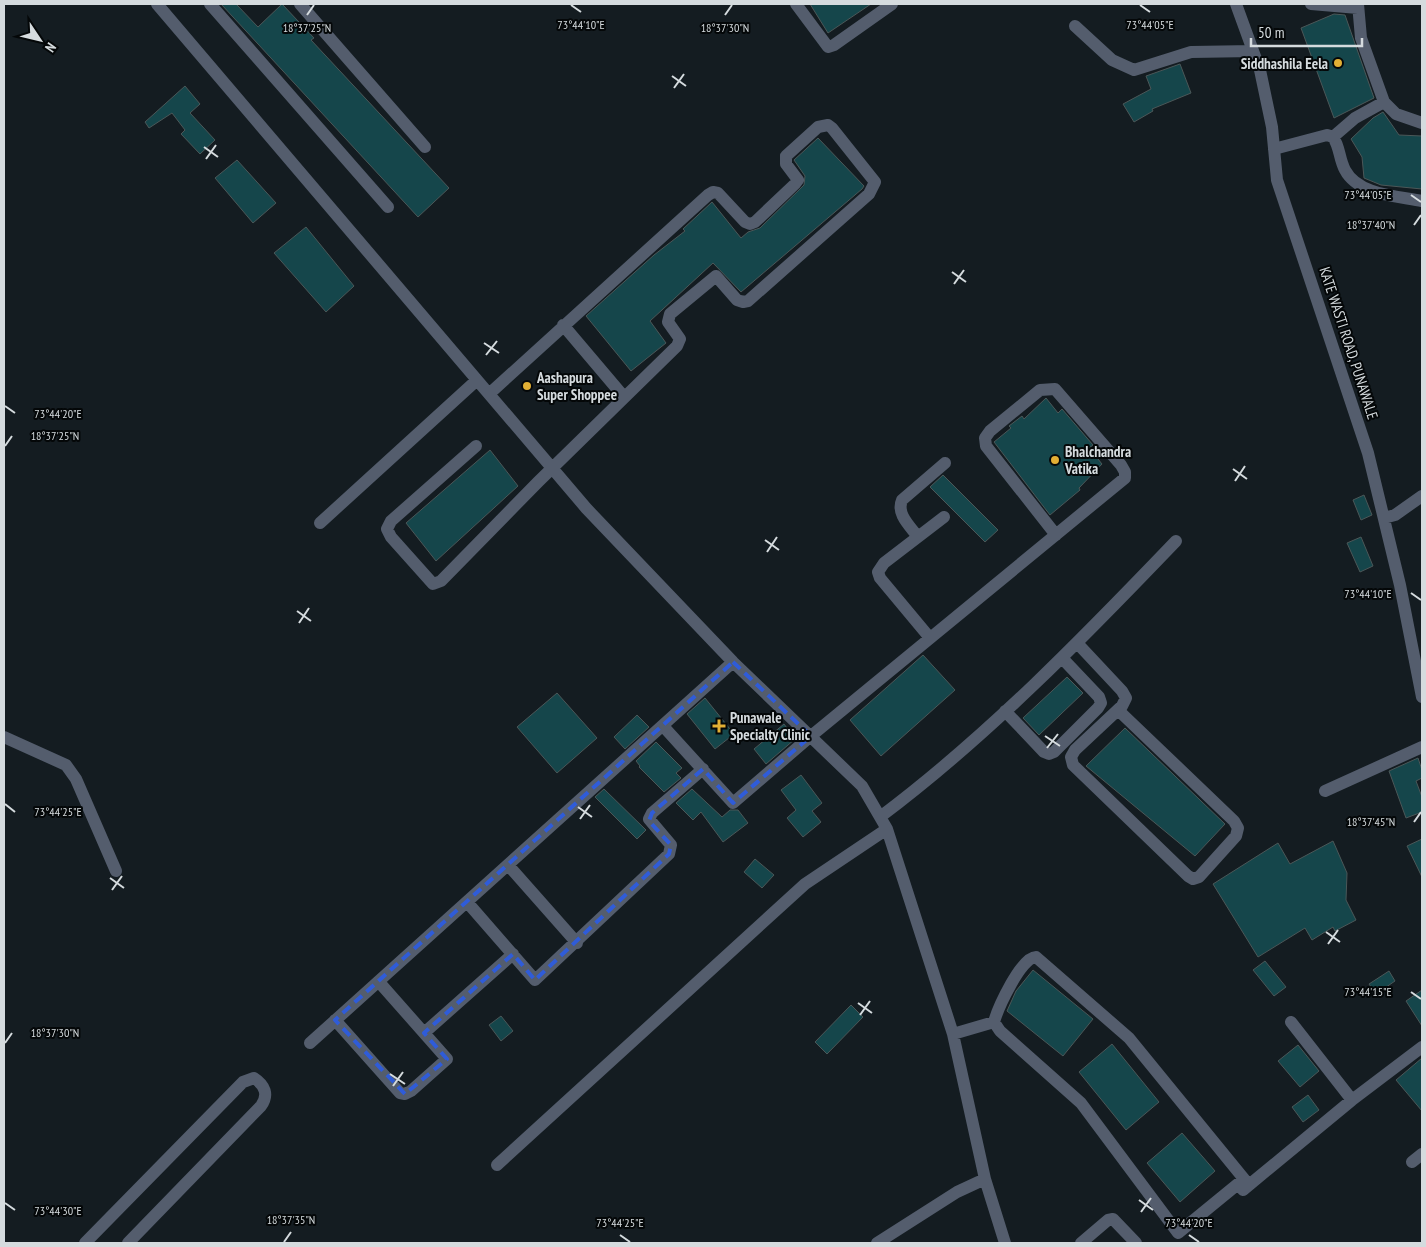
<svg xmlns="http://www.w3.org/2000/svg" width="1426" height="1247" font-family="'PT Sans Narrow',sans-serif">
<rect width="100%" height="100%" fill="#141c21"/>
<path fill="#15464b" stroke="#4b5758" d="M221,4H236L258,27L282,4L314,38L311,40L449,188L418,217Z
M810,4H871L828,33Z
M1334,14L1345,15L1374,98L1334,118L1301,28Z
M1180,64L1191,93L1152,109L1153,111L1134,122L1123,104L1151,89L1146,76Z
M185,86L200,104L190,113L215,140L200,154L181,134L185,130L172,113L149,128L145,122Z
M1383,112L1399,135L1422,136V189L1381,185L1364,178L1362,157L1351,139L1373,118Z
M818,138L864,186L862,189L741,292L713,263L650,321L666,343L631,371L586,316L654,255L685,231L683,229L712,202L741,238L748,232L760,228L804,185L805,176L794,160Z
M237,160L276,203L253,223L215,178Z
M306,227L354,286L326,312L274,253Z
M1046,398L1058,413L1062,409L1093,445L1089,448L1102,464L1079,488L1080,490L1050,515L994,442L1011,428L1009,426L1022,416L1024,419Z
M490,450L518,486L436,561L406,523Z
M943,475L998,530L985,542L930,487Z
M1364,495L1372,515L1361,520L1353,500Z
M1361,537L1373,566L1360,572L1347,543Z
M923,655L955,690L881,756L850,720Z
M1067,677L1083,693L1039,735L1023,718Z
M557,693L597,738L557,773L517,727Z
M705,698L734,734L715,749L687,714Z
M637,715L649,727L625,749L614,737Z
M784,724L795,739L766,764L754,749Z
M1125,728L1225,824L1195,856L1086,766Z
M656,742L682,768L676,773L681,778L664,792L639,767L640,766L636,761Z
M1418,758L1422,770V778L1416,781L1422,797V812L1406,818L1389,771Z
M801,775L822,803L812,811L821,822L803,837L787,818L796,810L781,790Z
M604,789L646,830L637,839L595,797Z
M692,789L722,817L730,810H738L748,823L723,842L701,812L693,820L676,803Z
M1422,839V877L1407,846Z
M1333,841L1347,873L1346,900L1356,920L1335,931L1333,927L1312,940L1305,928L1258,957L1213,884L1278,843L1290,864Z
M755,859L774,875L762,888L744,872Z
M1265,961L1286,987L1274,996L1253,970Z
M1033,970L1093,1019L1063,1056L1007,1011L1016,991Z
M1389,971L1395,981L1376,994L1369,984Z
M1422,990V1026L1406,1001Z
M851,1005L863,1017L827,1054L815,1042Z
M501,1016L513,1031L501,1041L489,1025Z
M1112,1044L1159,1102L1126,1130L1079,1072Z
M1298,1045L1319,1071L1300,1087L1278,1061Z
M1422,1058V1111L1396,1080Z
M1308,1095L1319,1110L1303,1122L1292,1107Z
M1182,1133L1215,1171L1180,1202L1147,1163Z"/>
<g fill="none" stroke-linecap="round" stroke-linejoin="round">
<path stroke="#545d6d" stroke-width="12" d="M157,4L586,508L733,662L862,786L887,829L953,1034L985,1179L1005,1243
M210,4L388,207
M300,4L425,147
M796,4L828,47L834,45L892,4
M1236,4L1260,70L1272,127L1277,180L1368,453L1400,585L1422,697
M1311,4L1358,8
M1358,4L1361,38L1384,102L1396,114L1422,123
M1075,26L1112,60L1134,70L1191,52L1253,51
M1333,137L1355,118L1384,102
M1274,149L1327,135L1333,137C1340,147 1339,159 1345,170C1358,195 1397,196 1422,201
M563,325L624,397
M476,446L391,521L387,529L391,537L433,584L441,581L538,482L677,346L680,339L668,322L670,314L716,276L737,300L743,302L748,301L869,194L875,182L832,128L828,125L818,127L786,156V164L798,180L795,184L755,222L750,224L745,222L718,193L713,192L708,195L489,394
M1384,518L1395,515L1422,496
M320,523L477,380
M918,537C910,526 896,514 902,500L945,463
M930,638L880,578L878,572L884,563L944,517
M1078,644L1122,691L1126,698L1122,706L1075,750L1071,757L1073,765L1188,876L1193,879L1199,877L1236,836L1238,828L1234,821L1118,710
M1005,711L1044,752L1049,754L1054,752L1098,708L1101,703L1099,697L1062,658
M663,726L733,803L811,736L1125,478V472L1121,465L1055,389L1040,390L990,431L985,438L986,446L1056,535
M4,737L66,765L76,779L116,871
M1325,791L1422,747
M880,817C988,736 1083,638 1176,541
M508,865L577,943
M467,902L535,980L669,854L671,845L649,819L652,813L703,769
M335,1020L400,1093L405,1094L411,1091L447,1059L379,982
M994,1022C998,1008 1021,957 1036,957L1129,1038L1249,1185
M1291,1022L1352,1100
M424,1033L513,954
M953,1034L994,1022L1000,1031L1081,1103L1178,1233L1244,1179
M310,1043L733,662
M1412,1162L1422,1154
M497,1165L805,884L887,829
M1243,1190L1352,1100L1422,1047
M85,1243L243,1082L254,1078C265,1085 269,1095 261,1106L128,1243
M877,1243L957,1192L985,1179
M1081,1243L1108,1220L1113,1219L1136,1243"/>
</g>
<path fill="none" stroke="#2f5cd9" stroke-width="4" stroke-dasharray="10 6" stroke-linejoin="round" d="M733,662L811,736L733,803L703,769L652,813L649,821L671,845L669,854L535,980L513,954L424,1033L447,1059L405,1094L335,1020Z"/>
<path fill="none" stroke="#d5dbde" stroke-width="2" d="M571,5L581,12M1140,5L1150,12M307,15L314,5M725,15L732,5M672,76L686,86M674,88L684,74M204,147L218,157M206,159L216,145M1411,195L1421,202M1414,225L1421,215M952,272L966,282M954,284L964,270M484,343L499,353M486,355L497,341M5,406L15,413M5,446L12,436M1233,469L1247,479M1235,481L1245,466M765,540L779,550M767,552L777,537M1411,593L1421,600M297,611L311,621M299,623L309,608M1045,736L1060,746M1047,748L1058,734M5,804L15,812M578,807L592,817M580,819L590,805M1414,822L1421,812M110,878L124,888M112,890L122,876M1326,932L1340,942M1328,944L1338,930M1411,992L1421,999M858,1003L872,1013M860,1015L870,1001M5,1043L12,1033M390,1074L405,1084M393,1086L403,1072M1139,1200L1153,1210M5,1203L15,1210M1141,1212L1151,1198M620,1235L630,1242M1189,1235L1199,1242M284,1242L291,1232"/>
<g fill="#e2af34" stroke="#040708" stroke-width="2">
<circle cx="1338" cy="63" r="5"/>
<circle cx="527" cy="386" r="5"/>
<circle cx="1055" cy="460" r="5"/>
<path d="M716.5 718.5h5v5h5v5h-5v5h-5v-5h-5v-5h5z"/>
</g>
<g text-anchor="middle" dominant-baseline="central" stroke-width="4" stroke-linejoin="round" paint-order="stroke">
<g font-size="15" font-weight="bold" fill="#d5dbde" stroke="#040708" text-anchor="start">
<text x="1328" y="63" text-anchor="end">Siddhashila Eela</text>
<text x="537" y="377">Aashapura<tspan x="537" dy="17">Super Shoppee</tspan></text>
<text x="1065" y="451">Bhalchandra<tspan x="1065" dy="17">Vatika</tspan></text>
<text x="730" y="717">Punawale<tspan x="730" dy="17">Specialty Clinic</tspan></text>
</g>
<g font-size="15" fill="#d5dbde" stroke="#040708">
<text transform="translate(1349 343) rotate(72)">KATE WASTI ROAD, PUNAWALE</text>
</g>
</g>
<g font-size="12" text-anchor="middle" fill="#d5dbde" stroke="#040708" stroke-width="4" stroke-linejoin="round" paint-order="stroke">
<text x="581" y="29">73°44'10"E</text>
<text x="1150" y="29">73°44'05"E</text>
<text x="307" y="32">18°37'25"N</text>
<text x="725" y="32">18°37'30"N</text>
<text x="1368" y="199">73°44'05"E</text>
<text x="1371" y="229">18°37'40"N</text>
<text x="58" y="418">73°44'20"E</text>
<text x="55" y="440">18°37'25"N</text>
<text x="1368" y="598">73°44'10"E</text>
<text x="58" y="816">73°44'25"E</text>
<text x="1371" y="826">18°37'45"N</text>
<text x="1368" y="996">73°44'15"E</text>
<text x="55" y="1037">18°37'30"N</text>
<text x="58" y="1215">73°44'30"E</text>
<text x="291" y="1224">18°37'35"N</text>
<text x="620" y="1227">73°44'25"E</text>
<text x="1189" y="1227">73°44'20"E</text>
</g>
<rect width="1426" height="1247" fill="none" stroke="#d5dbde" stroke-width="10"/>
<g transform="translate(40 40) rotate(125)" stroke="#040708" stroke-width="4" paint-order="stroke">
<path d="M0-4L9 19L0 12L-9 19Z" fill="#d5dbde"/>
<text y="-8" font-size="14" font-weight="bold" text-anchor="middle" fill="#d5dbde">N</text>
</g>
<path d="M1251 38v8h111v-8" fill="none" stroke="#d5dbde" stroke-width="2.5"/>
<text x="1258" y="38" font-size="15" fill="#d5dbde" stroke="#040708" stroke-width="4" paint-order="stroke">50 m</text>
</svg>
